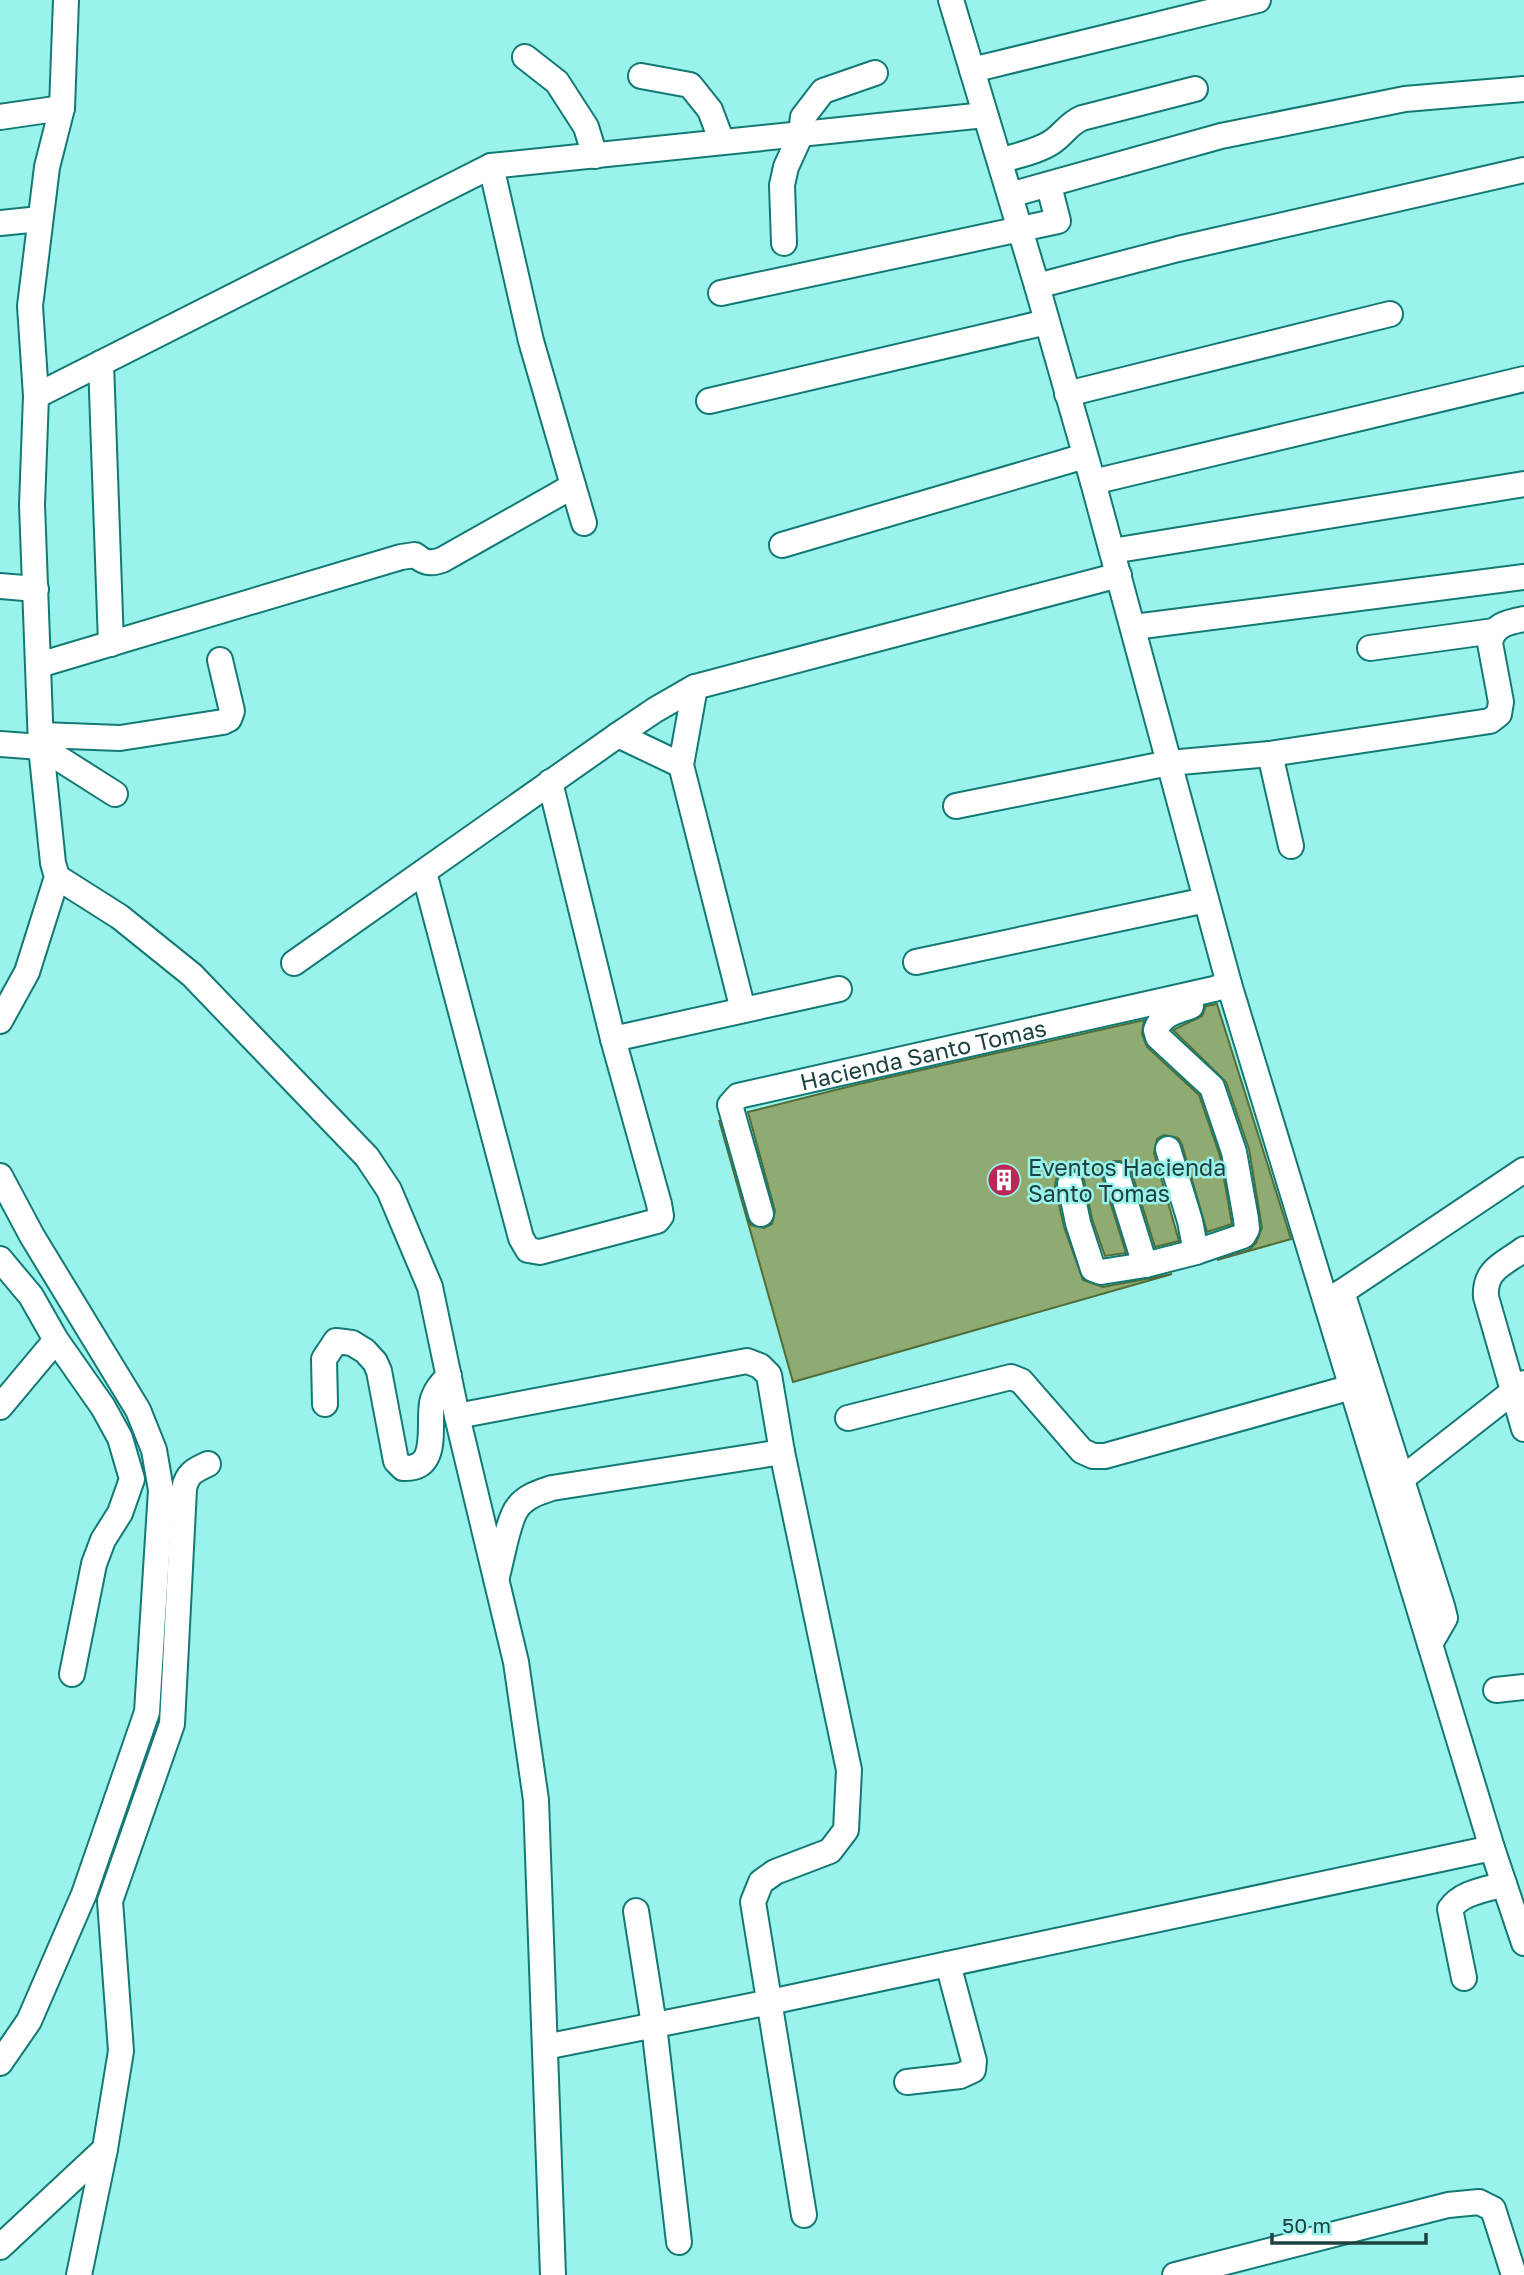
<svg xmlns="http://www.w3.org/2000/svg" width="1524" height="2275" font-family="'Golos Text',sans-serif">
<rect width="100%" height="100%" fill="#99f2eb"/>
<path fill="#8fab71" stroke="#546d36" stroke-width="2" d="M1217,1004L1291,1239L1217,1260L1249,1250L1256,1243L1262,1228L1249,1149L1226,1082L1173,1030L1202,1016L1206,1006Z
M1144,1020L1142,1034L1147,1047L1199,1095L1220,1156L1232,1224L1207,1232L1182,1145L1178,1138L1164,1135L1157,1139L1154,1153L1179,1241L1155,1247L1131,1170L1121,1161H1113L1106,1165L1103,1179L1126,1253L1105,1256L1092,1219L1084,1180L1075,1170H1066L1056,1179L1055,1187L1064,1227L1083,1280L1103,1287L1172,1274L793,1382L719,1120L747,1218L751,1225L764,1228L772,1224L775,1211L748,1112L859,1084Z"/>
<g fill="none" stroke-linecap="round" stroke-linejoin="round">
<defs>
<g id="minor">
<path d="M951,0L1037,286L1093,482L1229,984L1492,1848L1524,1943"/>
<path d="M525,57L557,82L586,127L595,156"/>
<path d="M972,70L1258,0"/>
<path d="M641,76L690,85L710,110L722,142"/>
<path d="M0,117L62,108"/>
<path d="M1000,161C1017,155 1037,152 1052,142C1064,134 1068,124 1082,118L1195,89"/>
<path d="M491,166L531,341L584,523"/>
<path d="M1010,195L1221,136L1405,99L1524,89"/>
<path d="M0,223L40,219"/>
<path d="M784,243L782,185L786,167L801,134L803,117L823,91L875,73"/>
<path d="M1037,286L1178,249L1524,170"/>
<path d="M721,293L1058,221L1049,186"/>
<path d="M101,363L111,644"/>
<path d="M1067,394L1390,314"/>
<path d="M36,396L491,166L985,115"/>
<path d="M709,401L1047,322"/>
<path d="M1093,482L1524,379"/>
<path d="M782,545L1085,456"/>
<path d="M1112,551L1524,484"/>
<path d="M0,586L36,589"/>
<path d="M1134,627L1524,577"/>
<path d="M1370,648L1494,631"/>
<path d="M39,665L401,557L415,555C425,563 430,564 442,560L573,486"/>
<path d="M695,687L681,765L743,1010"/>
<path d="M41,735L120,738L223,722L229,719L232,711L220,660"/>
<path d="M618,735L681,765"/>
<path d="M0,744L41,747L115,794"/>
<path d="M1270,754L1291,846"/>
<path d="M956,806L1169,763L1270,754L1490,721L1499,714L1501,702L1490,643C1493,625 1508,622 1524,619"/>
<path d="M424,872L521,1238L528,1250L540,1252L657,1221L661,1216L659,1204L613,1039L550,782"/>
<path d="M57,877L120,917L192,975L367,1157L389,1190L430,1287L457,1416L516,1662L536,1800L553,2275"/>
<path d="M916,962L1206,900"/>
<path d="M294,963L618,735L655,710L695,687L1119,575"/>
<path d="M0,1021L27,972L57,877L53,863L41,747L32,505L36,396L30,306L47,167L62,108L66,0"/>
<path d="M613,1039L839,989"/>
<path d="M1168,1149L1190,1221L1196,1252L1243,1236L1247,1229L1246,1219L1234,1152L1212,1087L1158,1037L1156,1030C1161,1014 1176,1012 1191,1006"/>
<path d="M1117,1175L1145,1265L1196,1252"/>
<path d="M0,1176L32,1236L138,1410L154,1450L161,1490L147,1712L84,1894L29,2021L0,2063"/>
<path d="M1070,1184L1078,1223L1093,1269L1101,1272L1145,1265"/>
<path id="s1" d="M761,1214L730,1105L738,1096L1214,989L1229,984"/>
<path d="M1524,1249C1504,1264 1484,1269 1486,1297L1524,1429"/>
<path d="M0,1259L31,1296L56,1340L103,1407L120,1438L132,1479L120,1513L103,1540L94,1564L72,1674"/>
<path d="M1342,1292L1442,1606L1445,1618L1430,1644"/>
<path d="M1330,1300L1524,1170"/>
<path d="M325,1404L324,1359L336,1341L352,1343L365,1351L375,1362L379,1371L396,1461L403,1468C440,1470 428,1428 432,1403C434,1392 441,1384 449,1376"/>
<path d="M0,1407L56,1340"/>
<path d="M457,1416L747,1361L760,1366L769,1375L782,1452L849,1770L846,1830L830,1851L775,1872L761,1882L753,1902L804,2215"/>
<path d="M848,1418L1011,1377L1021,1381L1082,1451L1093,1456H1105L1352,1387"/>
<path d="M1390,1488L1524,1383"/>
<path d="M497,1576C502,1559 508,1519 518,1507C526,1496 540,1492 552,1488L782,1452"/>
<path d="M1496,1690L1524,1687"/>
<path d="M636,1911L654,2025L679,2242"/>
<path d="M1464,1978L1450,1909C1462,1892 1485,1890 1504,1884"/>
<path d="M545,2047L770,2002L1492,1848"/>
<path d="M907,2082L960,2076L973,2070L974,2061L948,1964"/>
<path d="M0,2247L105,2149"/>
<path d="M79,2275L105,2149L121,2051L110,1901L172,1724L184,1489C187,1473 195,1470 208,1464"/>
<path d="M1175,2275L1448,2205L1479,2202L1493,2209L1514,2275"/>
</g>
</defs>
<use href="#minor" stroke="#137974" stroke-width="28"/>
<use href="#minor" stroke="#fff" stroke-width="24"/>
</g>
<defs>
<symbol id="building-disc" viewBox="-11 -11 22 22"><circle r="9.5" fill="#b82853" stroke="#99f2eb"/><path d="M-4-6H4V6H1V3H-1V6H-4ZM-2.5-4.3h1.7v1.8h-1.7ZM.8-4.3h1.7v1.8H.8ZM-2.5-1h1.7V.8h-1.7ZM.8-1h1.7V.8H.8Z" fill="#fff"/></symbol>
</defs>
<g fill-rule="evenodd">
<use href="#building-disc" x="985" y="1161" width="38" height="38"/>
</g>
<g text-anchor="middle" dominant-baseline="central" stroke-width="5" stroke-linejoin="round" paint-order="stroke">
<g font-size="23" fill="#1c413f" stroke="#99f2eb">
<text stroke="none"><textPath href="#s1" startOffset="315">Hacienda Santo Tomas</textPath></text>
</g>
<g font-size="23" fill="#1c413f" stroke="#99f2eb" text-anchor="start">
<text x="1028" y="1167">Eventos Hacienda<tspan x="1028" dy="26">Santo Tomas</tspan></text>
</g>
</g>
<path d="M1272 2233v10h154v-10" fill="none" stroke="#1c413f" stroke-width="3.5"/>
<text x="1282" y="2233" font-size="21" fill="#1c413f" stroke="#99f2eb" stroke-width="5" paint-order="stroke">50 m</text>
</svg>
